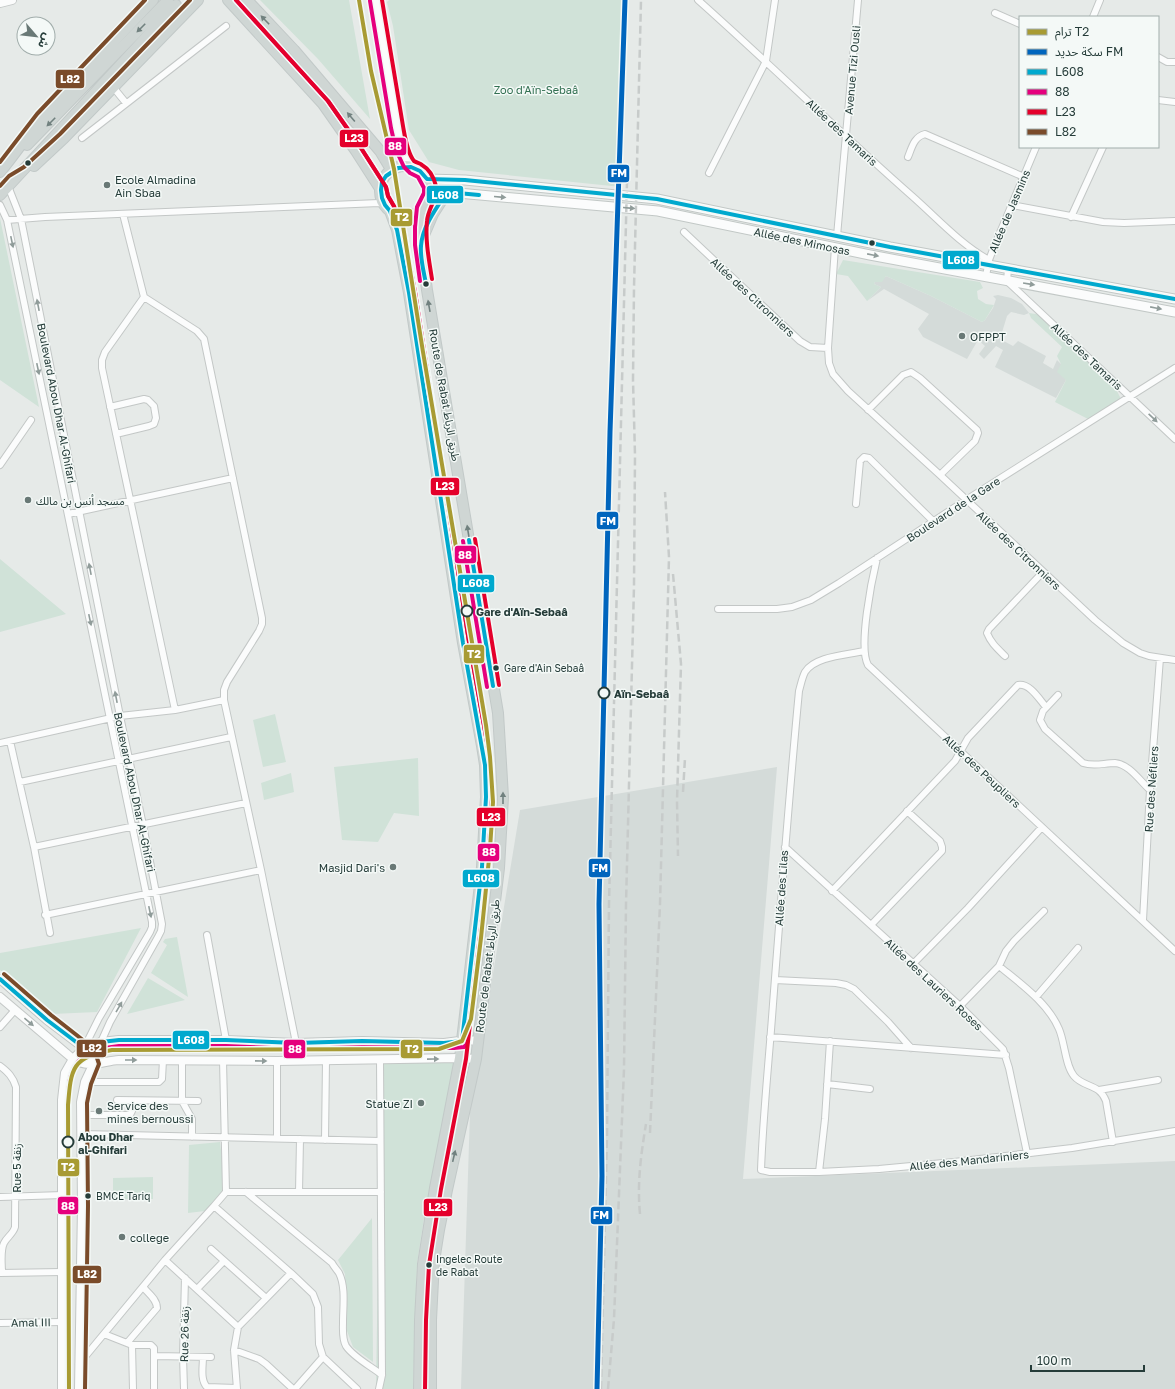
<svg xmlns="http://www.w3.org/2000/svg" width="1175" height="1389" font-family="'Golos Text','Noto Sans Arabic',sans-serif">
<rect width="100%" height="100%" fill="#e6eae8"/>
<path fill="#d4dbd9" d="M886,276L931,296L982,322L985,320L993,308L996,299L993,296L998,295L1011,298L1022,304L1029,313L1024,315L1011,312L1007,316L1000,339L1013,346L1018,341L1046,356L1043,363L1053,369L1057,360L1061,364L1066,380L1056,398L995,367L1003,350L996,346L984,359L979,354L985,346L978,340L967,359L923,337L918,329L929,314L884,289L867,301L881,287L874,284L875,282L882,280Z
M777,767L743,1179L1175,1161V1389H461L470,1113L520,810Z"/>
<path fill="#d0e2d8" d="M260,0H349L370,119L318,59Z
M389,0H629L621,187L459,170L429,162L409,130L393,26L387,2Z
M0,218L39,407L0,380Z
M843,260L980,282L983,288L977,291L978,299L986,304L994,305L985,320L982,322L931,296L886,276L882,282H875L874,284L881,287L867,301L848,276L836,274Z
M1029,313L1042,315L1116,389L1121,399L1088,419L1055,402L1066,380L1057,372L1061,364L1057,356L1062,347L1031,318Z
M0,559L66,614L0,632Z
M275,714L286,762L263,767L253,720Z
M418,758L419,816L394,813L378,842L342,840L334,767Z
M291,773L294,792L264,800L261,783Z
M141,928L97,1012L52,1014L0,970V953Z
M177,937L188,997L151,973L167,945L163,942L165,939Z
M148,978L185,1000L127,1014Z
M381,1059L457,1060L426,1205L417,1264L413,1389H376Z
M220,1142L226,1192L205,1211L188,1213L189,1145Z
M153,1177V1199H113V1178Z
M372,1218L373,1362L353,1347L347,1331L345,1274L338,1260Z"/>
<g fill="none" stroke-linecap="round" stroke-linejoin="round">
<defs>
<path id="minor" d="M698,0C770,64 839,132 912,196C937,218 960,244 989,260
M995,13L1020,24
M1093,17L1100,0
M1158,57L1167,62H1175
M113,87L126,103
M1158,100L1175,102
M82,138L226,26
M908,157C912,147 914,137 925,134L1024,177
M709,173L766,61L775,0
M8,186L21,219L120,716L143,825L162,924L161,931L158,937L110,1022L101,1042
M0,205L7,220L152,922V927L150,932L99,1018L84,1048
M1012,205L1103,222L1124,223L1175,221
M123,214L144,297L197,331L204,339L262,618V624L259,631L227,682L224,690V700L261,870L296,1043
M1071,217L1103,147
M7,220L45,217L379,203L385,205
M684,232L800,341L810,347L828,348
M837,236L858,0
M835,247L828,348L829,363L833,374L848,391L940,475L1095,620L1123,643L1140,653L1149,656L1175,660
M1008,269L1007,281L1175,439
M986,276L989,260L994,247L1036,147
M144,297L105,352L102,360V368L175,710
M110,407L144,399L148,400L154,406L156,418L154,424L149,426L116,434
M868,410L903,375L911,372L920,378L977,430L978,433L975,441L940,475
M0,465L31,420
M856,504L860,461L864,457L869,458L933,521
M68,514L233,478
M877,558C872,579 858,647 868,665L1175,951
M718,609H777L792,607L811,600L839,583L966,500L1175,368
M864,651C847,655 815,656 805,672C802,678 801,684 799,691C789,795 781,900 773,1004C769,1060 763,1115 761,1170L770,1172H819L879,1169L954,1162L1072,1148L1175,1131
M1005,656C997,648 991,643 987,633L989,629L1043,572
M1058,695L1043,711L1040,720L1045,729L1083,763C1094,767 1104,763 1115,763C1129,764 1140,781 1150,790
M10,741L34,847L50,933
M0,743L120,716L175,710L224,700
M20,782L231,737
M34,847L246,803
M785,847L960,1006L1003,1049L1009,1068L1027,1153
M832,891L955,761L968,738L1018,685C1030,683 1039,699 1046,707
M45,915L261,870
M1143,920L1150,790L1160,658
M871,925L942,851V847L940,841L907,811
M207,935L226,1040
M913,964L968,908L1042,827
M999,966C1021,984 1048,1003 1059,1029C1065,1043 1065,1065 1074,1076C1084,1088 1099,1083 1106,1101L1113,1142
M775,980L836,983L846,985L854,989L888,1022L911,1048
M1036,997L1078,948
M960,1006L999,966L1006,951L1014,941L1044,911
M0,1027L15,1010
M770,1037L1006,1055
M182,1060V1101L192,1119V1137
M0,1066C8,1072 13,1077 16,1087L15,1227C13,1234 7,1237 4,1243C0,1251 2,1264 2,1273
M85,1082H159L162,1079L163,1060
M827,1084L870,1089
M1099,1090L1158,1080
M117,1100L198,1101
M81,1115H130L132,1111V1101
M82,1134L380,1141
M277,1138V1061
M325,1140L326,1060
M819,1172L825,1119L830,1041
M226,1192H381
M246,1192L332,1263C334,1267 337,1270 339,1273C346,1287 343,1307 343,1322C343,1330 342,1339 346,1346C353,1357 372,1367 382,1375
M299,1192L300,1139
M0,1197L63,1195
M214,1206L226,1192L223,1060
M211,1249L266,1298
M165,1260L238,1327L234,1350L237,1389
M0,1273L62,1272
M197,1289L224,1261
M0,1323L62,1322
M238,1327L291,1273
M104,1334L132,1345L133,1389
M127,1343L157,1308C157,1299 148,1293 143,1287
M132,1345H151L154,1348V1389
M234,1350L259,1359L266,1364L293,1389
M154,1356L211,1357
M203,1357C203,1366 200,1380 207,1387L236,1388
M79,1364L165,1260L214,1206L291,1273L313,1294L318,1307L319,1344L323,1357L357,1389
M184,1389L183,1356L185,1278
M295,1389L323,1357
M379,1389L382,1375L380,1059"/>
<path id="tertiary" d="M0,3L12,0
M0,979L47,1020L84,1048L90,1055L93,1065
M0,997L73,1059C88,1069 103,1061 119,1060L277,1061L460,1058L476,1059
M62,1389V1100L65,1073L73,1059L84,1048L101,1042L119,1040H226L296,1043L362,1041L444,1043L467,1040L478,1041
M79,1389L82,1206L81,1102L85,1082L93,1065L101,1042"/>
<path id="secondary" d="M376,0L397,127L402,148L411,167
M427,179L465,180L657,199L890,247L1175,299
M429,200L440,193L447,192L658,211L870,255L1175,312"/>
<path id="primary" d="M228,0L323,104L356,151L381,190
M247,0L294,50L380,151L392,171
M27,145L168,0
M34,166L64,138L198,0
M380 191a25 25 0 1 1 50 0a25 25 0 1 1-50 0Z
M0,172C14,155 27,136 41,118L153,0
M0,195L176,5
M423,208L421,245L427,290L498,713L503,797L499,868L476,1059L447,1190L439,1230L434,1261L431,1320V1389
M390,211L397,230L409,293L463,643L482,746L485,765L486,797L482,867L460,1058L435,1188L423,1264L420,1320L419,1389
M424,235L433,214L447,192"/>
</defs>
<use href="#minor" stroke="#c3c7c6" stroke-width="8"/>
<use href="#tertiary" stroke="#c3c7c6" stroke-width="10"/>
<use href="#secondary" stroke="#c2c8c6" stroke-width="11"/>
<use href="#primary" stroke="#c2c9c8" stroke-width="12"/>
<use href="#minor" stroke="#fbfcfc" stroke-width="6"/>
<use href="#tertiary" stroke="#fbfcfc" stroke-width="8"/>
<use href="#secondary" stroke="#fbfcfc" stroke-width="9"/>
<use href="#primary" stroke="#cfd6d4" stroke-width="10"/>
<path stroke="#c7cbca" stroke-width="1" d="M484,900L492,879"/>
<path stroke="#c7cbca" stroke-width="2.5" stroke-dasharray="8 4" stroke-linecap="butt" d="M673,574L681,664L677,801L678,856
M683,792L685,758
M650,1133L660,904L669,557L665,492
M640,1214C637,1183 641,1154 646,1124
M603,1304L607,1134L609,904L627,182
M601,1389L603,1299
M608,1389L614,1319L624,1069L626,904L634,586L635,455L633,380L634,288L641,0"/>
<defs>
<path id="bus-1" d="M426,284C424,272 420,259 421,246C422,227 437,207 447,192L479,195
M469,540L493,686
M0,979L47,1020L84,1048L101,1042L119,1040H226L296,1043L362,1041L444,1043L462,1041L482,867L486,797L485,765L463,643L409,293L397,230L390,211L385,205L382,198L381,190L382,182L386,176L398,168L411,167L420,171L427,179L465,180L657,199L890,247L1175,299"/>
<path id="bus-2" d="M370,1L391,128L396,150L404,167L410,173L418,177L424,188V193L417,207L415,227V245L420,281
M463,541L487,687
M68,1389V1100C69,1092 68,1083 71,1075C78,1052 99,1048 119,1046H226L296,1049L362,1047L454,1048L464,1047L467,1044L488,868L492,797L491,765L469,642L415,292L403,229L395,208L388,196L386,187L361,148L328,101L236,0"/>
<path id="bus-3" d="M236,0L328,101L361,148L386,187L388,196L395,208L403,228L415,292L469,642L491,764L492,797L488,867L466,1059L441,1189L429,1265L426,1320L425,1389
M382,0L403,126C405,137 407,152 414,161C417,163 420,163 422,165C429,169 434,178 436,186C438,198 428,208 427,221C425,240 429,260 432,279
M475,539L499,685"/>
<path id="bus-4" d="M0,162L37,114L145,0
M0,186L9,176L24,167L60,134L190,0
M4,974L51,1015L88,1044L95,1052L99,1064L91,1084L87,1103L88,1206L85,1389"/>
</defs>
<use href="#bus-1" stroke="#f4f9f7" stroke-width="7"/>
<use href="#bus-2" stroke="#f4f9f7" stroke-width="7"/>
<use href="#bus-3" stroke="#f4f9f7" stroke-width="7"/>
<use href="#bus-4" stroke="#f4f9f7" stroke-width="7"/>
<use href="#bus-1" stroke="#00a9ce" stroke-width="4"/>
<use href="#bus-2" stroke="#e5007d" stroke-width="4"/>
<use href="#bus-3" stroke="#e4002b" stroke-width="4"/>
<use href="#bus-4" stroke="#7a4b2a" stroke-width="4"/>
<defs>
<path id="rail-1" d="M597,1389L602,1176L599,904L610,432L625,0"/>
</defs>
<use href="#rail-1" stroke="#f4f9f7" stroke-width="8"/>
<use href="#rail-1" stroke="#0065bd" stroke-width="5"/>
<defs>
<path id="tram-1" d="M69,1389L68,1105C71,1068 72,1057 112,1050L439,1049L462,1041L471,1019L481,938L490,849L493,802L490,757L486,725L423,352L394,169L371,71L359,0"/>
</defs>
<use href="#tram-1" stroke="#f4f9f7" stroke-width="7"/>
<use href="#tram-1" stroke="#a89b33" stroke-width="4"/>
</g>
<defs><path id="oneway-solid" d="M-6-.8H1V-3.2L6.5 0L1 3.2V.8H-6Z"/></defs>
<g fill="#71817f">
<use href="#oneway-solid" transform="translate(265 20) rotate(-134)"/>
<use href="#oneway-solid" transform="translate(141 28) rotate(135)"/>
<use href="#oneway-solid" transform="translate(351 117) rotate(-130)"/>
<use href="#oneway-solid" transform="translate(51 122) rotate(135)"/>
<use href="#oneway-solid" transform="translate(429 306) rotate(-100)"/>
<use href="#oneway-solid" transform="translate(468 531) rotate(-99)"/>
<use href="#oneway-solid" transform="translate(503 798) rotate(-90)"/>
<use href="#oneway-solid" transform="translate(454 1156) rotate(-77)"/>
</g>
<g fill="#909c9a">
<use href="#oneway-solid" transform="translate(500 197) rotate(5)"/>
<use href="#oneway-solid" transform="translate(629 208) rotate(5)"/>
<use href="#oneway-solid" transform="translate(12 242) rotate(78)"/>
<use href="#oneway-solid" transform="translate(873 255) rotate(11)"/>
<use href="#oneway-solid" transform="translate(1029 284) rotate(9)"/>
<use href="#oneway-solid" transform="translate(38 305) rotate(-101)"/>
<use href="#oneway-solid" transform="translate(1156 308) rotate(11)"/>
<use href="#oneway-solid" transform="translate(38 369) rotate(78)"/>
<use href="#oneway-solid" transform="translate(1153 418) rotate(43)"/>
<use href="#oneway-solid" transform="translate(90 569) rotate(-101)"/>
<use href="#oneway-solid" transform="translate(90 620) rotate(78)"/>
<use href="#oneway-solid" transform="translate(116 697) rotate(-101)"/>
<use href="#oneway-solid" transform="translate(150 912) rotate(78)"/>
<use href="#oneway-solid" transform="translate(119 1007) rotate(-60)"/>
<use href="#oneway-solid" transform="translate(29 1022) rotate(40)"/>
<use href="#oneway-solid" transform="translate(433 1059) rotate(-1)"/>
<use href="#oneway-solid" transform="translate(131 1060)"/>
<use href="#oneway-solid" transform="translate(261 1061) rotate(1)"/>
</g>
<g fill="#253c39" stroke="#f4f9f7" stroke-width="1.5">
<circle cx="28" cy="163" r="3.5"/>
<circle cx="872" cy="243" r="3.5"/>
<circle cx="426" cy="284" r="3.5"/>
<circle cx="496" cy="668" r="3.5"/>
<circle cx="88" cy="1196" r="3.5"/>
<circle cx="429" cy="1265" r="3.5"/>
</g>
<g fill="#697976" stroke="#f4f9f7" stroke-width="1.5">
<circle cx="107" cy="185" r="4"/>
<circle cx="962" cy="336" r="4"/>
<circle cx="28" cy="500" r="4"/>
<circle cx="393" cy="867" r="4"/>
<circle cx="421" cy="1103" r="4"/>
<circle cx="99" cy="1111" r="4"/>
<circle cx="122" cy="1237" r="4"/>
</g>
<g fill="#f4f9f7" stroke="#253c39" stroke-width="2">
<circle cx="467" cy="611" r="5.5"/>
<circle cx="604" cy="693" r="5.5"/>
<circle cx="68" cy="1142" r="5.5"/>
</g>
<g text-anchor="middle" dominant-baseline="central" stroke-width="3" stroke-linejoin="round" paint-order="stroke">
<g font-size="10" fill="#253c39" stroke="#f4f9f7" text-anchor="start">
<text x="504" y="668">Gare d'Ain Sebaâ</text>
<text x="96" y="1196">BMCE Tariq</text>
<text x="436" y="1259">Ingelec Route<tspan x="436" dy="13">de Rabat</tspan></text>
</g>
<g font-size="11" fill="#253c39" stroke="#f4f9f7">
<text transform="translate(852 70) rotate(-85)">Avenue Tizi Ousli</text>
<text transform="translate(842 132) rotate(43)">Allée des Tamaris</text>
<text transform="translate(1009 211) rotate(-67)">Allée de Jasmins</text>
<text transform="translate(802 241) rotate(12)">Allée des Mimosas</text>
<text transform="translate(753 297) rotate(43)">Allée des Citronniers</text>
<text transform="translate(1087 356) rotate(43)">Allée des Tamaris</text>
<text transform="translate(445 395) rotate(80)">Route de Rabat طريق الرباط</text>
<text transform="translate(57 403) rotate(79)">Boulevard Abou Dhar Al-Ghifari</text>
<text transform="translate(953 509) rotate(-33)">Boulevard de la Gare</text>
<text transform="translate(1019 550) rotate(43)">Allée des Citronniers</text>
<text transform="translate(982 771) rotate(43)">Allée des Peupliers</text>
<text transform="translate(1151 789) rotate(-86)">Rue des Néfliers</text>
<text transform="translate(135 792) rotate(78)">Boulevard Abou Dhar Al-Ghifari</text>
<text transform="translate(781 888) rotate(-86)">Allée des Lilas</text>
<text transform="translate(487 966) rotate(-83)">Route de Rabat طريق الرباط</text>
<text transform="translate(934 984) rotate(43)">Allée des Lauriers Roses</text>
<text transform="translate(969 1160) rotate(-6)">Allée des Mandariniers</text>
<text transform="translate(16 1168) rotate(-90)">Rue 5 زنقة</text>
<text transform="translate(31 1322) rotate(-1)">Amal III</text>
<text transform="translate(184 1334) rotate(-89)">Rue 26 زنقة</text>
</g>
<g font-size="11" fill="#327052" stroke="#f4f9f7">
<text x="536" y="89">Zoo d'Aïn-Sebaâ</text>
</g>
<g font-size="11" fill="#253c39" stroke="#f4f9f7" text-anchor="start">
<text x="115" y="179">Ecole Almadina<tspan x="115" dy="13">Ain Sbaa</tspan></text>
<text x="970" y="336">OFPPT</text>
<text x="36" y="500">مسجد أنس بن مالك</text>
<text x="385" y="867" text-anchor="end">Masjid Dari's</text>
<text x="413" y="1103" text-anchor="end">Statue ZI</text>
<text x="107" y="1105">Service des<tspan x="107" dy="13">mines bernoussi</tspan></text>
<text x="130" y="1237">college</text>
</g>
<g font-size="11" font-weight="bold" fill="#253c39" stroke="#f4f9f7" text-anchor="start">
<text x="476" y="611">Gare d'Aïn-Sebaâ</text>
<text x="614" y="693">Aïn-Sebaâ</text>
<text x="78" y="1136">Abou Dhar<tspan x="78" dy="13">al-Ghifari</tspan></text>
</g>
</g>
<g stroke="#f4f9f7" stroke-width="1.5">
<rect x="55" y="69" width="30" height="20" rx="4" fill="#7a4b2a"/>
<rect x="339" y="129" width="30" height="19" rx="4" fill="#e4002b"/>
<rect x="384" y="137" width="23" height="19" rx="4" fill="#e5007d"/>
<rect x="607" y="164" width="23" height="19" rx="4" fill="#0065bd"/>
<rect x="426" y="185" width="38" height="19" rx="4" fill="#00a9ce"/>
<rect x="390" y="208" width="23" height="19" rx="4" fill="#a89b33"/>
<rect x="942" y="250" width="38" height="20" rx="4" fill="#00a9ce"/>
<rect x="430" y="477" width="30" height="19" rx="4" fill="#e4002b"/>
<rect x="596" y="511" width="23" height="19" rx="4" fill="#0065bd"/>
<rect x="454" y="545" width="23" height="19" rx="4" fill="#e5007d"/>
<rect x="457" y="574" width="38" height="19" rx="4" fill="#00a9ce"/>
<rect x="463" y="644" width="22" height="20" rx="4" fill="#a89b33"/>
<rect x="476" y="807" width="30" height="20" rx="4" fill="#e4002b"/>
<rect x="477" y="843" width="23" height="19" rx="4" fill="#e5007d"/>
<rect x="588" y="858" width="23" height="20" rx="4" fill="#0065bd"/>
<rect x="462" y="869" width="38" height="19" rx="4" fill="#00a9ce"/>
<rect x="172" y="1030" width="38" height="20" rx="4" fill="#00a9ce"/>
<rect x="76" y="1039" width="31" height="19" rx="4" fill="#7a4b2a"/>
<rect x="283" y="1039" width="23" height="20" rx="4" fill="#e5007d"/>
<rect x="400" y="1039" width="23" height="20" rx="4" fill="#a89b33"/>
<rect x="57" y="1158" width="23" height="19" rx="4" fill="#a89b33"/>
<rect x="57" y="1196" width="22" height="19" rx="4" fill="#e5007d"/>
<rect x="423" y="1198" width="30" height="19" rx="4" fill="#e4002b"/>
<rect x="590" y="1206" width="23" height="19" rx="4" fill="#0065bd"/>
<rect x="72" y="1265" width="30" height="19" rx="4" fill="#7a4b2a"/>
</g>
<g font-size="11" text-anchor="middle" font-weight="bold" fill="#fff">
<text x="70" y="83">L82</text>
<text x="354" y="142">L23</text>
<text x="395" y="150">88</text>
<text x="619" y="177">FM</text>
<text x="445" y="199">L608</text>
<text x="402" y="221">T2</text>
<text x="961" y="264">L608</text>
<text x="445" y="490">L23</text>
<text x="608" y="525">FM</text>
<text x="465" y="559">88</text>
<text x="476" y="587">L608</text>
<text x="474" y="658">T2</text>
<text x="491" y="821">L23</text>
<text x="489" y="856">88</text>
<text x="600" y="872">FM</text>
<text x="481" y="882">L608</text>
<text x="191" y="1044">L608</text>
<text x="92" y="1052">L82</text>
<text x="295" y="1053">88</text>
<text x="412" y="1053">T2</text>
<text x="68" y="1171">T2</text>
<text x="68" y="1210">88</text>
<text x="438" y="1211">L23</text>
<text x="601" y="1219">FM</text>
<text x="87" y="1278">L82</text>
</g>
<rect x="1019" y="16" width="140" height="132" fill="#f4f9f7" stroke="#a1adab"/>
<rect x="1027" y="29" width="20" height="6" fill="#a89b33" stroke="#a1adab"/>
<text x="1055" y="36" font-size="12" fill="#253c39">ترام T2</text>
<rect x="1027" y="49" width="20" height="6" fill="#0065bd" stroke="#a1adab"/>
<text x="1055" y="56" font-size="12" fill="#253c39">سكة حديد FM</text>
<rect x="1027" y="69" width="20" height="6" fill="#00a9ce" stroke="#a1adab"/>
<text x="1055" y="76" font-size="12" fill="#253c39">L608</text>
<rect x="1027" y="89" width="20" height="6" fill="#e5007d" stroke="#a1adab"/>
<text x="1055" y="96" font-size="12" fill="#253c39">88</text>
<rect x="1027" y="109" width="20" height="6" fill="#e4002b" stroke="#a1adab"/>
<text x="1055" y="116" font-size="12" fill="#253c39">L23</text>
<rect x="1027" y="129" width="20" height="6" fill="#7a4b2a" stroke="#a1adab"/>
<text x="1055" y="136" font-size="12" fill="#253c39">L82</text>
<g transform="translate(36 36) rotate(118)"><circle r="19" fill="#f4f9f7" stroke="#a1adab"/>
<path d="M0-3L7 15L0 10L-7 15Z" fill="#697976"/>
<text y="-6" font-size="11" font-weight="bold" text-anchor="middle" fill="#253c39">ش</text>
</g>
<path d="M1031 1365v6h113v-6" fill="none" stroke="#253c39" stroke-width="2"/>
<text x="1037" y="1365" font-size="12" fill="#253c39" stroke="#f4f9f7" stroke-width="3" paint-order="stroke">100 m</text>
</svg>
